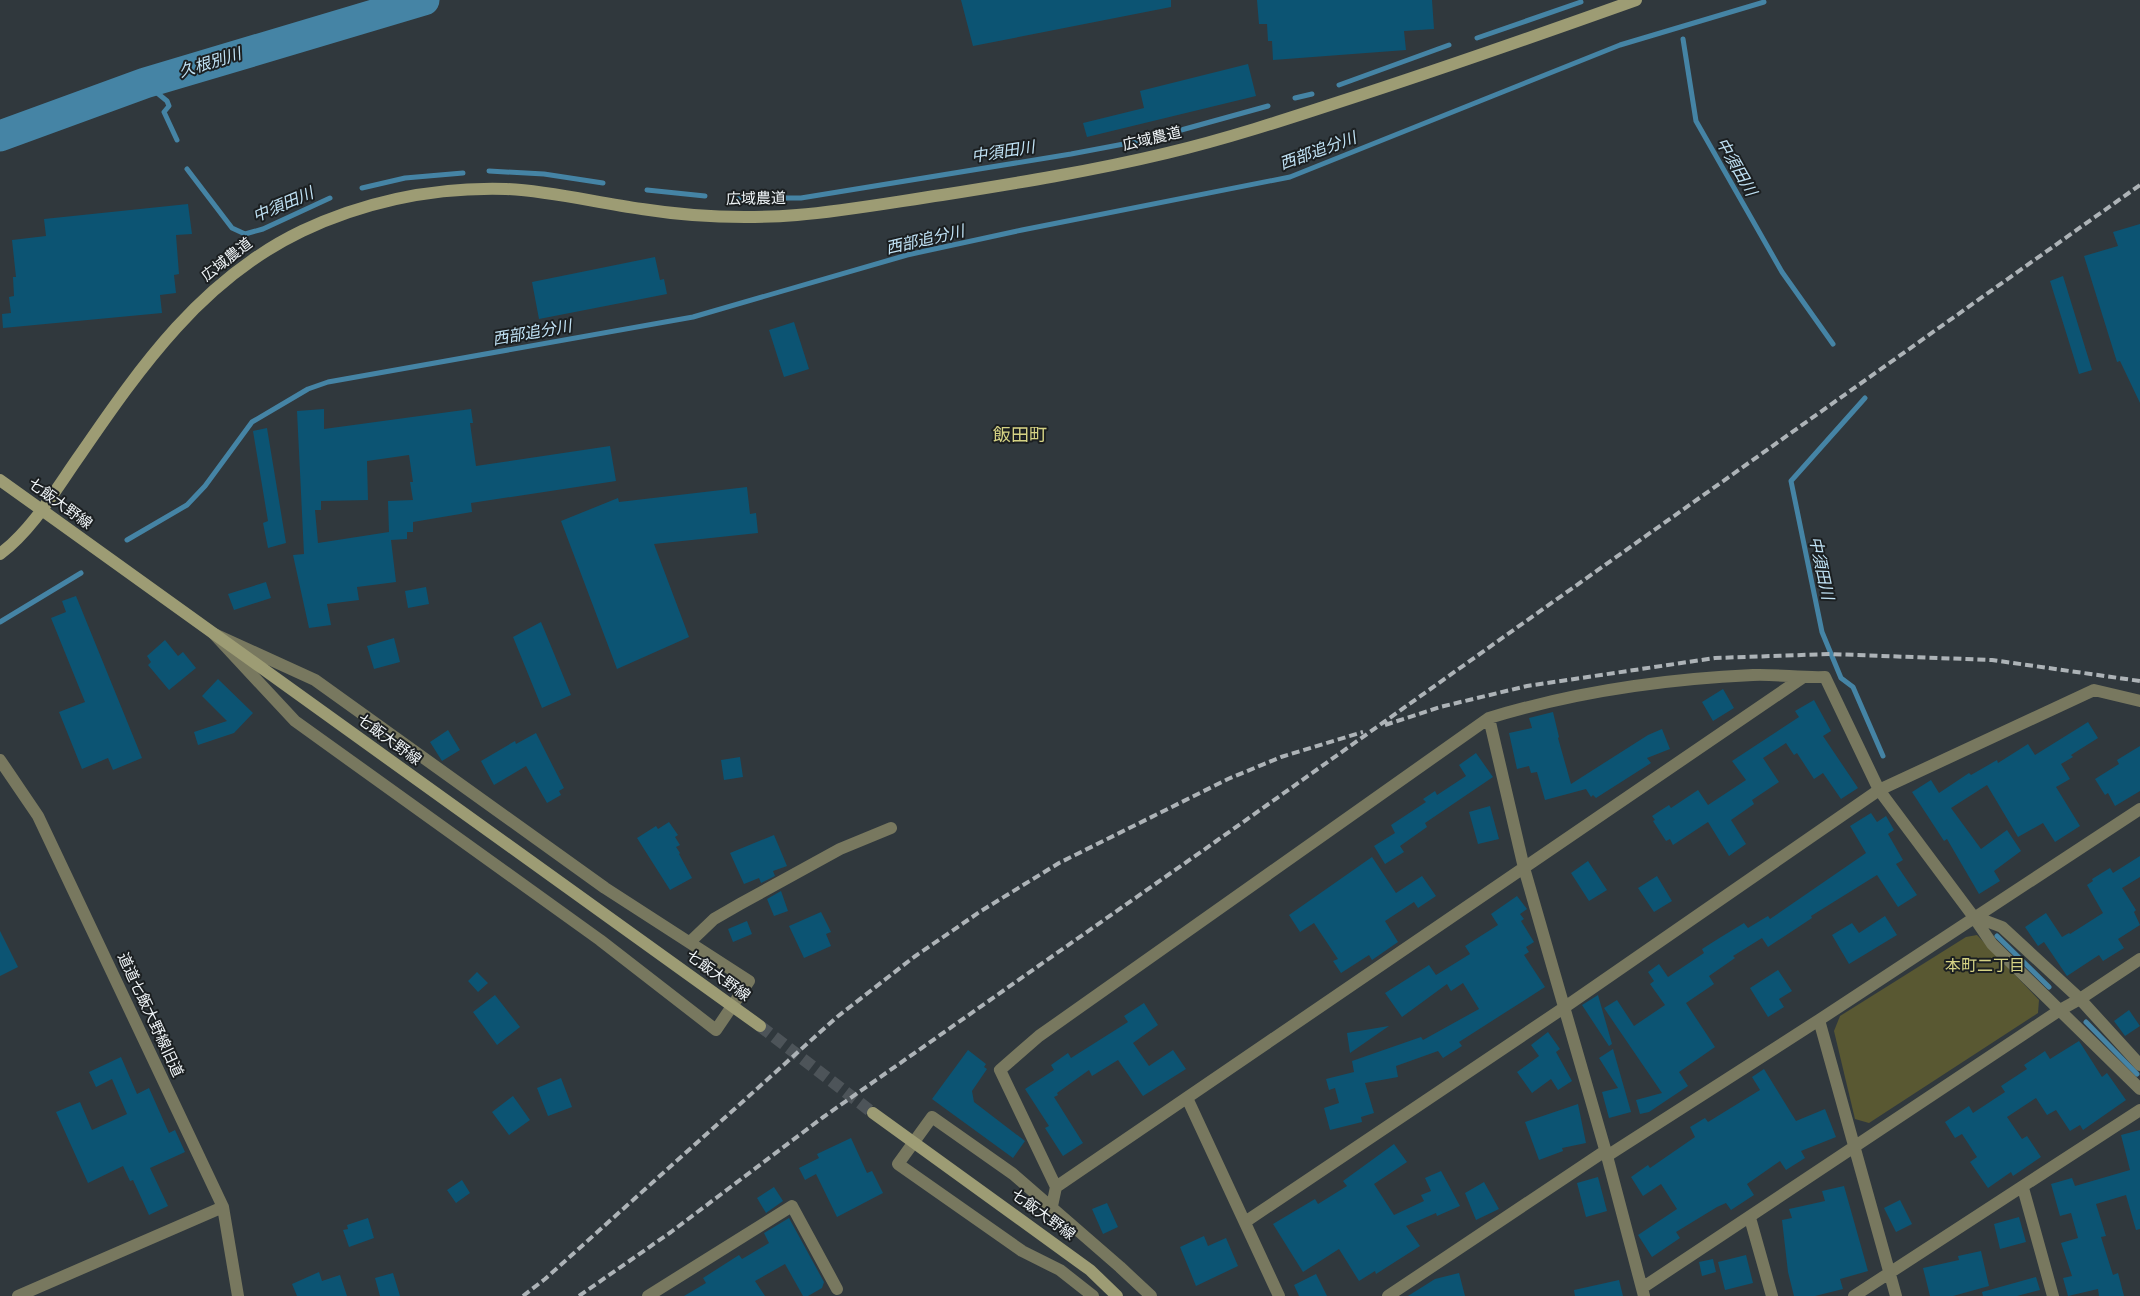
<svg xmlns="http://www.w3.org/2000/svg" width="2140" height="1296" font-family="'Source Sans 3','Noto Sans JP',sans-serif">
<rect width="100%" height="100%" fill="#30383d"/>
<path fill="#595832" d="M1977,935L2039,1000L2038,1013L1869,1123L1855,1119L1834,1031L1840,1016L1966,937Z"/>
<g fill="none" stroke-linecap="round" stroke-linejoin="round">
<path stroke="#4584a5" stroke-width="5" d="M1477,38L1581,2
M1683,39L1696,121L1782,272L1833,344
M145,83L167,101L169,106L164,112L177,140
M1339,85L1449,45
M1295,98L1312,94
M187,169L232,228L245,234L263,229L330,198
M489,171L544,174L603,183
M362,188L405,178L463,173
M647,190L705,196
M739,198H801L1071,154L1145,140L1268,106
M1865,398L1791,481L1822,632L1841,678L1853,687L1883,756
M127,540L187,505L205,486L252,422L308,389L328,382L693,317L907,255L1022,230L1290,177L1620,45L1764,2
M0,622L81,573
M1997,936L2049,987
M2086,1022L2137,1074"/>
<path stroke="#4584a5" stroke-width="31" d="M0,136L145,83L424,0"/>
</g>
<path fill="#0c5473" fill-rule="evenodd" d="M961,0H1171V7L973,46Z
M1257,0H1432L1434,29L1404,31L1406,50L1273,60L1272,41H1268L1267,24H1259Z
M1248,64L1256,96L1087,137L1083,123L1144,108L1140,91Z
M188,204L192,234L176,235L179,274L174,275L176,293L160,295L162,313L3,328L2,314L11,313L9,297L14,296L13,277H16L12,240L46,236L44,219Z
M2140,224V403L2120,361L2117,362L2084,256L2118,246L2113,232Z
M655,257L660,280L664,279L667,294L539,319L532,282Z
M2063,276L2092,370L2079,374L2050,281Z
M794,322L809,369L784,377L769,330Z
M324,409V429L471,409L473,423H470L476,466L610,446L616,481L471,503L472,512L413,522V532H407V539L391,540L396,582L357,587L359,600L327,604L331,625L309,628L293,555L304,554L297,411ZM409,455L413,482H410L413,500L388,501L389,532L318,543L315,510H321V501L368,500L367,461Z
M267,428L286,543L268,548L263,523L268,521L253,431Z
M747,487L750,514L756,513L758,533L654,544L689,637L617,669L561,521L618,498L619,502Z
M266,582L271,598L234,610L228,594Z
M426,587L429,604L408,608L405,591Z
M76,596L142,758L113,770L108,758L82,769L59,712L85,702L51,618L66,612L62,601Z
M541,622L571,695L542,708L513,637Z
M394,638L400,662L374,669L367,646Z
M165,640L178,656L183,652L196,668L169,690L148,665L151,662L147,656Z
M218,679L253,713L234,733L198,745L194,732L227,721L202,696Z
M1723,689L1734,708L1713,721L1702,702Z
M1814,700L1831,731L1823,736L1858,788L1841,799L1823,773L1814,779L1797,753L1794,755L1786,743L1763,758L1779,782L1752,800L1754,804L1731,820L1746,844L1729,856L1708,822L1673,845L1670,839L1666,841L1653,821L1655,820L1652,816L1669,805L1671,808L1698,790L1708,805L1746,780L1732,761L1799,717L1795,711Z
M1553,712L1559,737L1558,738L1571,784L1648,735L1662,729L1670,749L1647,758L1651,763L1596,798L1593,795L1591,797L1586,789L1545,800L1537,772L1531,773L1529,766L1517,769L1509,733L1532,728L1529,718Z
M2088,722L2098,738L2071,755L2073,757L2061,764L2070,779L2056,787L2080,826L2055,842L2043,823L2018,837L1987,785L1951,808L1981,849L2007,830L2021,851L1994,871L2000,881L1979,894L1947,839L1944,841L1912,792L1931,780L1939,793L1969,773L1971,775L1997,760L1998,763L2028,744L2035,755Z
M448,730L460,750L442,761L430,742Z
M536,733L564,788L559,791L561,795L547,803L526,766L494,785L481,761L515,741L516,744Z
M2140,746V791L2115,806L2108,793L2105,795L2095,779L2119,764L2117,760Z
M1476,753L1493,777L1425,823L1427,827L1400,846L1404,852L1385,864L1374,846L1395,833L1391,825L1426,802L1423,799L1435,791L1437,795L1466,776L1459,765Z
M740,757L743,777L724,780L721,760Z
M1490,806L1499,839L1478,844L1469,812Z
M1871,813L1877,822L1886,816L1894,830L1888,834L1903,860L1896,864L1917,895L1898,907L1877,875L1811,916L1812,918L1768,947L1762,938L1733,956L1735,958L1709,976L1714,984L1686,1003L1715,1047L1679,1072L1688,1086L1649,1112L1640,1114L1636,1100L1662,1093L1604,1008L1617,1000L1634,1026L1665,1005L1650,984L1654,981L1648,972L1659,964L1668,977L1704,953L1702,949L1721,937L1744,923L1748,928L1768,916L1770,919L1866,853L1850,826Z
M669,822L678,835L675,837L680,845L676,847L680,853L679,854L692,878L670,890L637,838L656,826L658,829Z
M774,835L787,866L773,871L775,876L761,883L759,878L744,884L730,853Z
M2140,856V877L2122,888L2136,910L2134,912L2140,925L2118,939L2124,948L2103,961L2099,955L2067,976L2044,942L2038,946L2025,927L2046,913L2062,937L2069,933L2070,934L2103,913L2087,885L2093,881L2092,879L2110,868L2113,873Z
M1372,857L1396,893L1422,876L1436,896L1418,908L1414,902L1385,921L1398,942L1372,960L1369,955L1341,973L1333,961L1338,959L1314,923L1300,932L1289,915Z
M1588,861L1607,890L1589,901L1571,873Z
M1657,876L1672,901L1654,912L1638,888Z
M781,891L788,911L774,916L767,899Z
M1517,896L1527,909L1520,914L1524,919L1521,921L1534,942L1526,947L1529,952L1524,955L1545,987L1459,1042L1462,1046L1443,1058L1438,1051L1396,1066L1398,1077L1365,1083L1374,1113L1361,1117L1362,1122L1330,1130L1324,1108L1339,1103L1335,1088L1329,1090L1326,1079L1354,1072L1352,1061L1421,1037L1423,1040L1479,1009L1463,983L1451,991L1447,984L1402,1017L1385,993L1429,965L1436,975L1470,954L1465,946L1498,925L1491,914Z
M821,912L831,932L826,934L831,946L804,958L789,926Z
M1885,916L1897,935L1849,964L1832,935L1852,923L1859,933Z
M747,921L752,934L733,942L728,929Z
M0,931L18,967L0,976Z
M1778,970L1792,991L1779,999L1784,1007L1768,1017L1750,988Z
M477,972L488,983L478,992L468,981Z
M495,995L520,1027L497,1045L473,1012Z
M1598,995L1612,1044L1609,1046L1582,1005Z
M1144,1003L1158,1025L1133,1043L1149,1066L1173,1050L1186,1069L1143,1096L1118,1060L1092,1076L1089,1070L1057,1093L1058,1095L1054,1097L1083,1143L1063,1156L1045,1128L1049,1126L1025,1089L1054,1070L1051,1065L1068,1053L1071,1058L1128,1022L1124,1016Z
M2129,1010L2140,1026L2125,1036L2114,1021Z
M1389,1026L1350,1053L1347,1033Z
M1548,1032L1560,1049L1556,1052L1572,1081L1558,1090L1551,1079L1532,1093L1517,1072L1539,1056L1531,1045Z
M2079,1041L2102,1077L2107,1073L2126,1100L2083,1130L2080,1125L2070,1131L2056,1110L2047,1115L2036,1098L2007,1117L2022,1139L2027,1136L2041,1157L2013,1176L2011,1172L1988,1188L1970,1162L1977,1157L1962,1134L1955,1138L1945,1122L1969,1106L1973,1113L2005,1092L2001,1086L2027,1069L2024,1065L2045,1051L2050,1059Z
M1613,1049L1631,1112L1609,1118L1602,1092L1618,1088L1599,1058Z
M968,1050L986,1064L984,1067L987,1069L972,1091L974,1102L1025,1141L1013,1158L932,1099Z
M121,1057L137,1094L149,1088L169,1133L175,1130L185,1152L150,1168L168,1206L149,1215L133,1180L130,1181L123,1166L88,1183L56,1112L80,1102L92,1130L127,1114L112,1079L96,1087L89,1072Z
M1764,1069L1796,1121L1825,1109L1836,1137L1801,1151L1805,1158L1786,1170L1780,1161L1747,1184L1754,1195L1731,1210L1726,1203L1717,1207L1676,1232L1680,1238L1652,1257L1638,1235L1677,1209L1661,1184L1643,1196L1631,1177L1648,1165L1650,1168L1695,1137L1690,1127L1705,1118L1708,1122L1760,1090L1752,1077Z
M561,1078L572,1107L548,1116L537,1088Z
M513,1096L530,1120L509,1135L492,1112Z
M1578,1104L1586,1143L1562,1148L1563,1151L1539,1160L1525,1122Z
M2140,1130V1229L2136,1230L2126,1195L2096,1204L2106,1236L2101,1237L2113,1275L2118,1273L2124,1296H2099L2098,1289L2068,1296L2063,1278L2072,1276L2061,1243L2078,1238L2071,1213L2060,1216L2051,1184L2072,1178L2075,1186L2130,1170L2121,1135Z
M851,1138L867,1173L872,1171L883,1193L837,1217L816,1174L805,1180L799,1168L819,1158L817,1154Z
M1394,1144L1407,1162L1374,1184L1394,1215L1424,1201L1421,1195L1431,1191L1425,1178L1441,1171L1460,1206L1437,1216L1436,1213L1406,1226L1420,1246L1376,1274L1375,1271L1359,1281L1339,1249L1303,1272L1273,1224L1315,1199L1318,1204L1347,1186L1343,1181Z
M1598,1177L1607,1211L1586,1217L1577,1183Z
M462,1180L470,1193L456,1203L447,1190Z
M1484,1182L1499,1209L1476,1220L1465,1193Z
M1844,1186L1868,1271L1840,1279L1843,1289L1815,1296H1794L1788,1272L1782,1220L1792,1218L1789,1209L1825,1201L1822,1191Z
M774,1187L783,1201L766,1213L757,1198Z
M1900,1200L1912,1224L1896,1232L1884,1208Z
M1107,1203L1118,1227L1103,1234L1092,1209Z
M2019,1217L2026,1242L2000,1249L1994,1224Z
M368,1218L374,1238L349,1247L343,1230L348,1229L347,1225Z
M789,1218L824,1282L822,1288L808,1296H803L785,1264L755,1281L765,1296H684L706,1283L703,1278L739,1255L742,1259L769,1243L764,1233Z
M1204,1236L1208,1246L1226,1238L1238,1266L1196,1286L1180,1247Z
M1981,1251L1989,1286L1953,1296H1930L1923,1268L1959,1260L1958,1256Z
M1746,1255L1753,1283L1725,1290L1718,1262Z
M1713,1259L1716,1272L1702,1276L1699,1262Z
M319,1272L322,1281L340,1275L347,1296H297L292,1284Z
M393,1273L400,1296H380L375,1278Z
M1459,1273L1465,1296H1408L1435,1279Z
M1316,1274L1327,1296H1299L1294,1285Z
M2036,1277L2040,1290L2017,1296H1983L1982,1292Z
M1619,1280L1623,1296H1575L1574,1290Z"/>
<g fill="none" stroke-linecap="round" stroke-linejoin="round">
<path stroke="#4d5459" stroke-width="12" stroke-dasharray="12 6" stroke-linecap="butt" d="M760,1026L873,1113"/>
<path stroke="#78785f" stroke-width="12" d="M214,634L315,680L605,888L749,981L716,1030L600,940L295,721Z
M1489,718L1524,868L1607,1156L1644,1296
M0,760L38,816L223,1207L238,1296
M1973,916L1992,944L2140,1089
M691,941L714,919L740,904L840,849L891,828
M1819,1020L1896,1296
M1187,1098L1279,1296
M1607,1156L1819,1020L2140,809
M1056,1187L1802,678
M2023,1188L2053,1296
M1052,1206L1056,1187L1000,1070L1039,1036L1489,718C1574,692 1664,679 1753,675C1777,674 1801,678 1825,677L1879,790L1973,916L2002,927L2080,999L2140,1065
M1750,1218L1772,1296
M1245,1222L1565,1007L1879,790L2094,690L2140,701
M1642,1288L2060,1010L2080,999L2140,959
M18,1296L223,1207
M648,1296L792,1206L837,1289
M1093,1296L1060,1270L1022,1251L898,1164L932,1117L1013,1174L1120,1267L1151,1296
M1388,1296L1605,1151
M1854,1296L2140,1110"/>
<path stroke="#9d9c74" stroke-width="12" d="M0,480L760,1026
M0,554C33,529 56,489 80,455C141,366 202,279 302,231C366,201 436,187 506,189C552,191 597,203 642,209C693,217 746,219 797,215C845,211 894,202 942,195C1017,183 1092,171 1167,153C1226,139 1284,120 1342,101C1441,69 1538,35 1636,0
M873,1113L1090,1270L1117,1296"/>
<path stroke="#adb3b7" stroke-width="4" stroke-dasharray="8 4" stroke-linecap="butt" d="M1385,725L1440,707L1527,686L1715,658L1830,654L1992,660L2140,681
M523,1296L545,1279L837,1017L914,957L981,911L1059,863L1228,779L1281,757L1363,732
M579,1296L671,1232L822,1118L1215,842L2140,185"/>
</g>
<g text-anchor="middle" dominant-baseline="central" stroke-width="4" stroke-linejoin="round" paint-order="stroke">
<g font-size="15" fill="#f0f5f8" stroke="#1b1f21">
<text transform="translate(1152 139) rotate(-13)">広域農道</text>
<text transform="translate(756 199) rotate(-1)">広域農道</text>
<text transform="translate(227 260) rotate(-38)">広域農道</text>
<text transform="translate(60 504) rotate(36)">七飯大野線</text>
<text transform="translate(389 740) rotate(36)">七飯大野線</text>
<text transform="translate(718 976) rotate(36)">七飯大野線</text>
<text transform="translate(150 1015) rotate(65)">道道七飯大野線旧道</text>
<text transform="translate(1043 1215) rotate(36)">七飯大野線</text>
</g>
<g font-size="16" font-style="italic" fill="#c1e3f6" stroke="#1b1f21">
<text transform="translate(210 63) rotate(-17)">久根別川</text>
<text transform="translate(1318 151) rotate(-20)">西部追分川</text>
<text transform="translate(1003 152) rotate(-9)">中須田川</text>
<text transform="translate(1736 167) rotate(60)">中須田川</text>
<text transform="translate(283 205) rotate(-23)">中須田川</text>
<text transform="translate(925 240) rotate(-13)">西部追分川</text>
<text transform="translate(532 333) rotate(-10)">西部追分川</text>
<text transform="translate(1821 568) rotate(78)">中須田川</text>
</g>
<g font-size="16" fill="#d5d284" stroke="#1b1f21">
<text x="1985" y="966">本町二丁目</text>
</g>
<g font-size="18" fill="#d5d284" stroke="#1b1f21">
<text x="1020" y="435">飯田町</text>
</g>
</g>
</svg>
